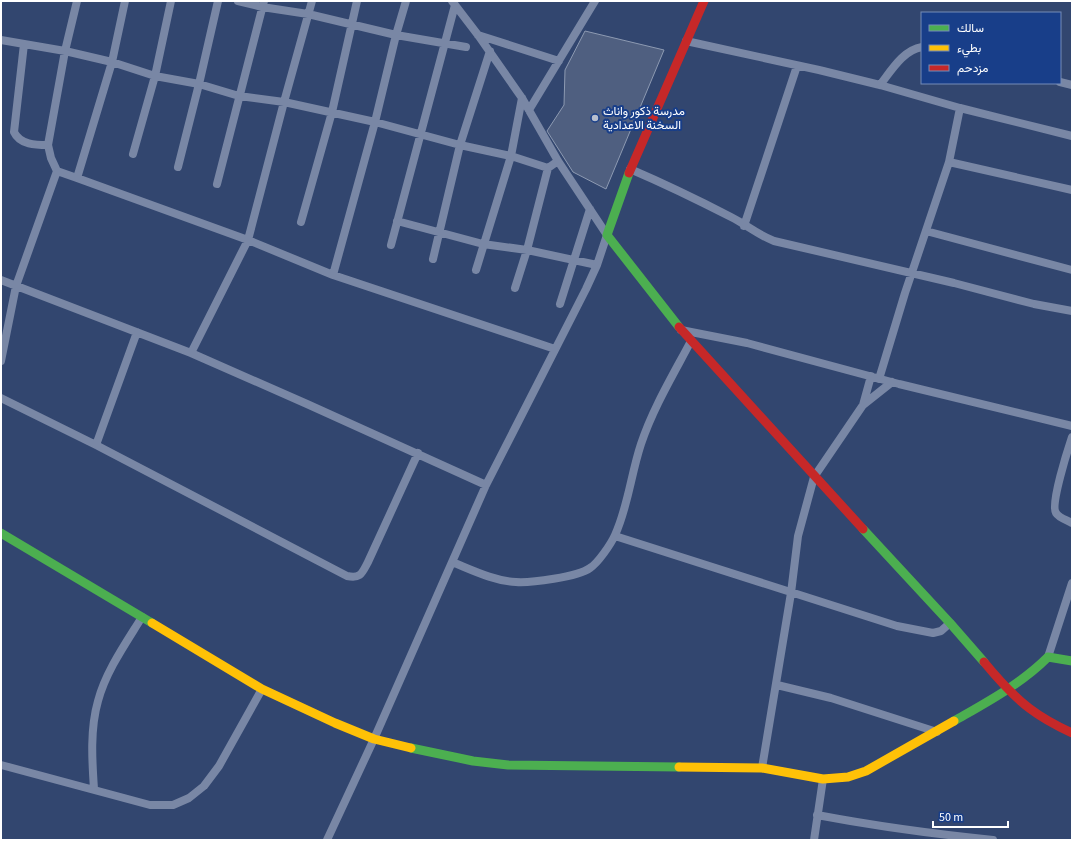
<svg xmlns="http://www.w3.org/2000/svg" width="1073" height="841" font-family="'Source Sans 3',Vazirmatn,sans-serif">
<rect width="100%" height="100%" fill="#32466f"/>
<path fill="#4f5f80" stroke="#8d9ab2" d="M585,31L664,50L606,189L573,172L547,131L564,105L565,70Z"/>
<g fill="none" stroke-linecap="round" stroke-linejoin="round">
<path stroke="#7987a5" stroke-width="8" d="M125,1L112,62L77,178L248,240L284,102L312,1
M238,1L262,7L308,14L396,35L466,47
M478,35L559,61
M1,40L65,51L112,62L155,76L199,84L239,96L284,102L375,122L460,145L511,156L548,168
M686,41L819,70L880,85L960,108L1072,136
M24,44L14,132C20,145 36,145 48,145L51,158L57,171L77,178
M1060,82L1072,85
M880,85C891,71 903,50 922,47
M529,110L595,1
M48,145L65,51L77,1
M133,154L155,76L171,1
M949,162L1072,190
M178,167L199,84L218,1
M630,169C665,184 698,200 731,217C747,225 756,234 774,241L954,283L1034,304L1072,311
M217,184L264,1
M397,221L483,244L527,250L597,265
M301,222L332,112L357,1
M744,226L797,66
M926,231L1072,270
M391,245L455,5
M433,259L460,145L490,51
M476,270L511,156L522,98
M333,275L375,122L396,35L406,1
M1,280L191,353L307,404L486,485
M515,288L527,250L548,168L558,161
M560,304L590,209
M681,330L747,343L899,384L1072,426
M191,353L248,240L333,275L555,349
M1,361L16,286L57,171
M879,379L905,293L949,162L960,108
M1,398L96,445L347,576C361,579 362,573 368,562L418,453
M863,405L871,376
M1072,437C1068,449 1050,505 1056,513C1059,518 1067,520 1072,523
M96,445L137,332
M615,536L897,626L933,633L941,631L950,623
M452,562C472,570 494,581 516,582C530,583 578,577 590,568C598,563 611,544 615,535C628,507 631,474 641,444C653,408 673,375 691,341
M1048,657L1072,583
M777,685L831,698L937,732
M1,765L150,805H173L189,798L204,786L219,766L262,689
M762,768L791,593L798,536L814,477L863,405L892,382
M94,789C92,760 90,729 98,701C106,671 126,643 142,617
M817,815C875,826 934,834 993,840
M327,840L374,739L486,485L586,289L597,265L607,235L558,161L522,98L478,35L452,1
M814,840L823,779"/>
<path stroke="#4caf50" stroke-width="9" d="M629,173L607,235L679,327
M863,529L950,623L984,662
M1,533L152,623
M954,721C987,702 1021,684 1048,657L1072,661
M411,748L473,761L508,765L679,767"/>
<path stroke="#ffc107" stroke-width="9" d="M152,623L262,689L335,723L374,739L411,748
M679,767L762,768L823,779L848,777L866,771L954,721"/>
<path stroke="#c62828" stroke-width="9" d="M629,173L704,1
M679,327L863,529
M984,662C998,679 1012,695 1029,708C1042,718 1057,726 1072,733"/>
</g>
<circle fill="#b7becd" stroke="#183e89" stroke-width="1.5" cx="595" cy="118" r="4"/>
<g text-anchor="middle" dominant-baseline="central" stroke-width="4" stroke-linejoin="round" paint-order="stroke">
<g font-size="12" fill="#fff" stroke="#183e89" text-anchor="start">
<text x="603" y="111">مدرسة ذكور واناث<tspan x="603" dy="14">السخنة الاعدادية</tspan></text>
</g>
</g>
<rect width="1073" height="841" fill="none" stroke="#ffffff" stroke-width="4"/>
<rect x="921" y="12" width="140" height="72" fill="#183e89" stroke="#748bb8"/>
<rect x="929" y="25" width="20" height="6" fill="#4caf50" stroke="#748bb8"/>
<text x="957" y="32" font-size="12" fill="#ffffff">سالك</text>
<rect x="929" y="45" width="20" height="6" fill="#ffc107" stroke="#748bb8"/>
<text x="957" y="52" font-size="12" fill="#ffffff">بطيء</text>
<rect x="929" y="65" width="20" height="6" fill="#c62828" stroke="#748bb8"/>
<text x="957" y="72" font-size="12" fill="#ffffff">مزدحم</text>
<path d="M933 821v6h75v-6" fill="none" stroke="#ffffff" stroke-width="2"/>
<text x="939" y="821" font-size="12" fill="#ffffff" stroke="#183e89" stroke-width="3" paint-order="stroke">50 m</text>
</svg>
